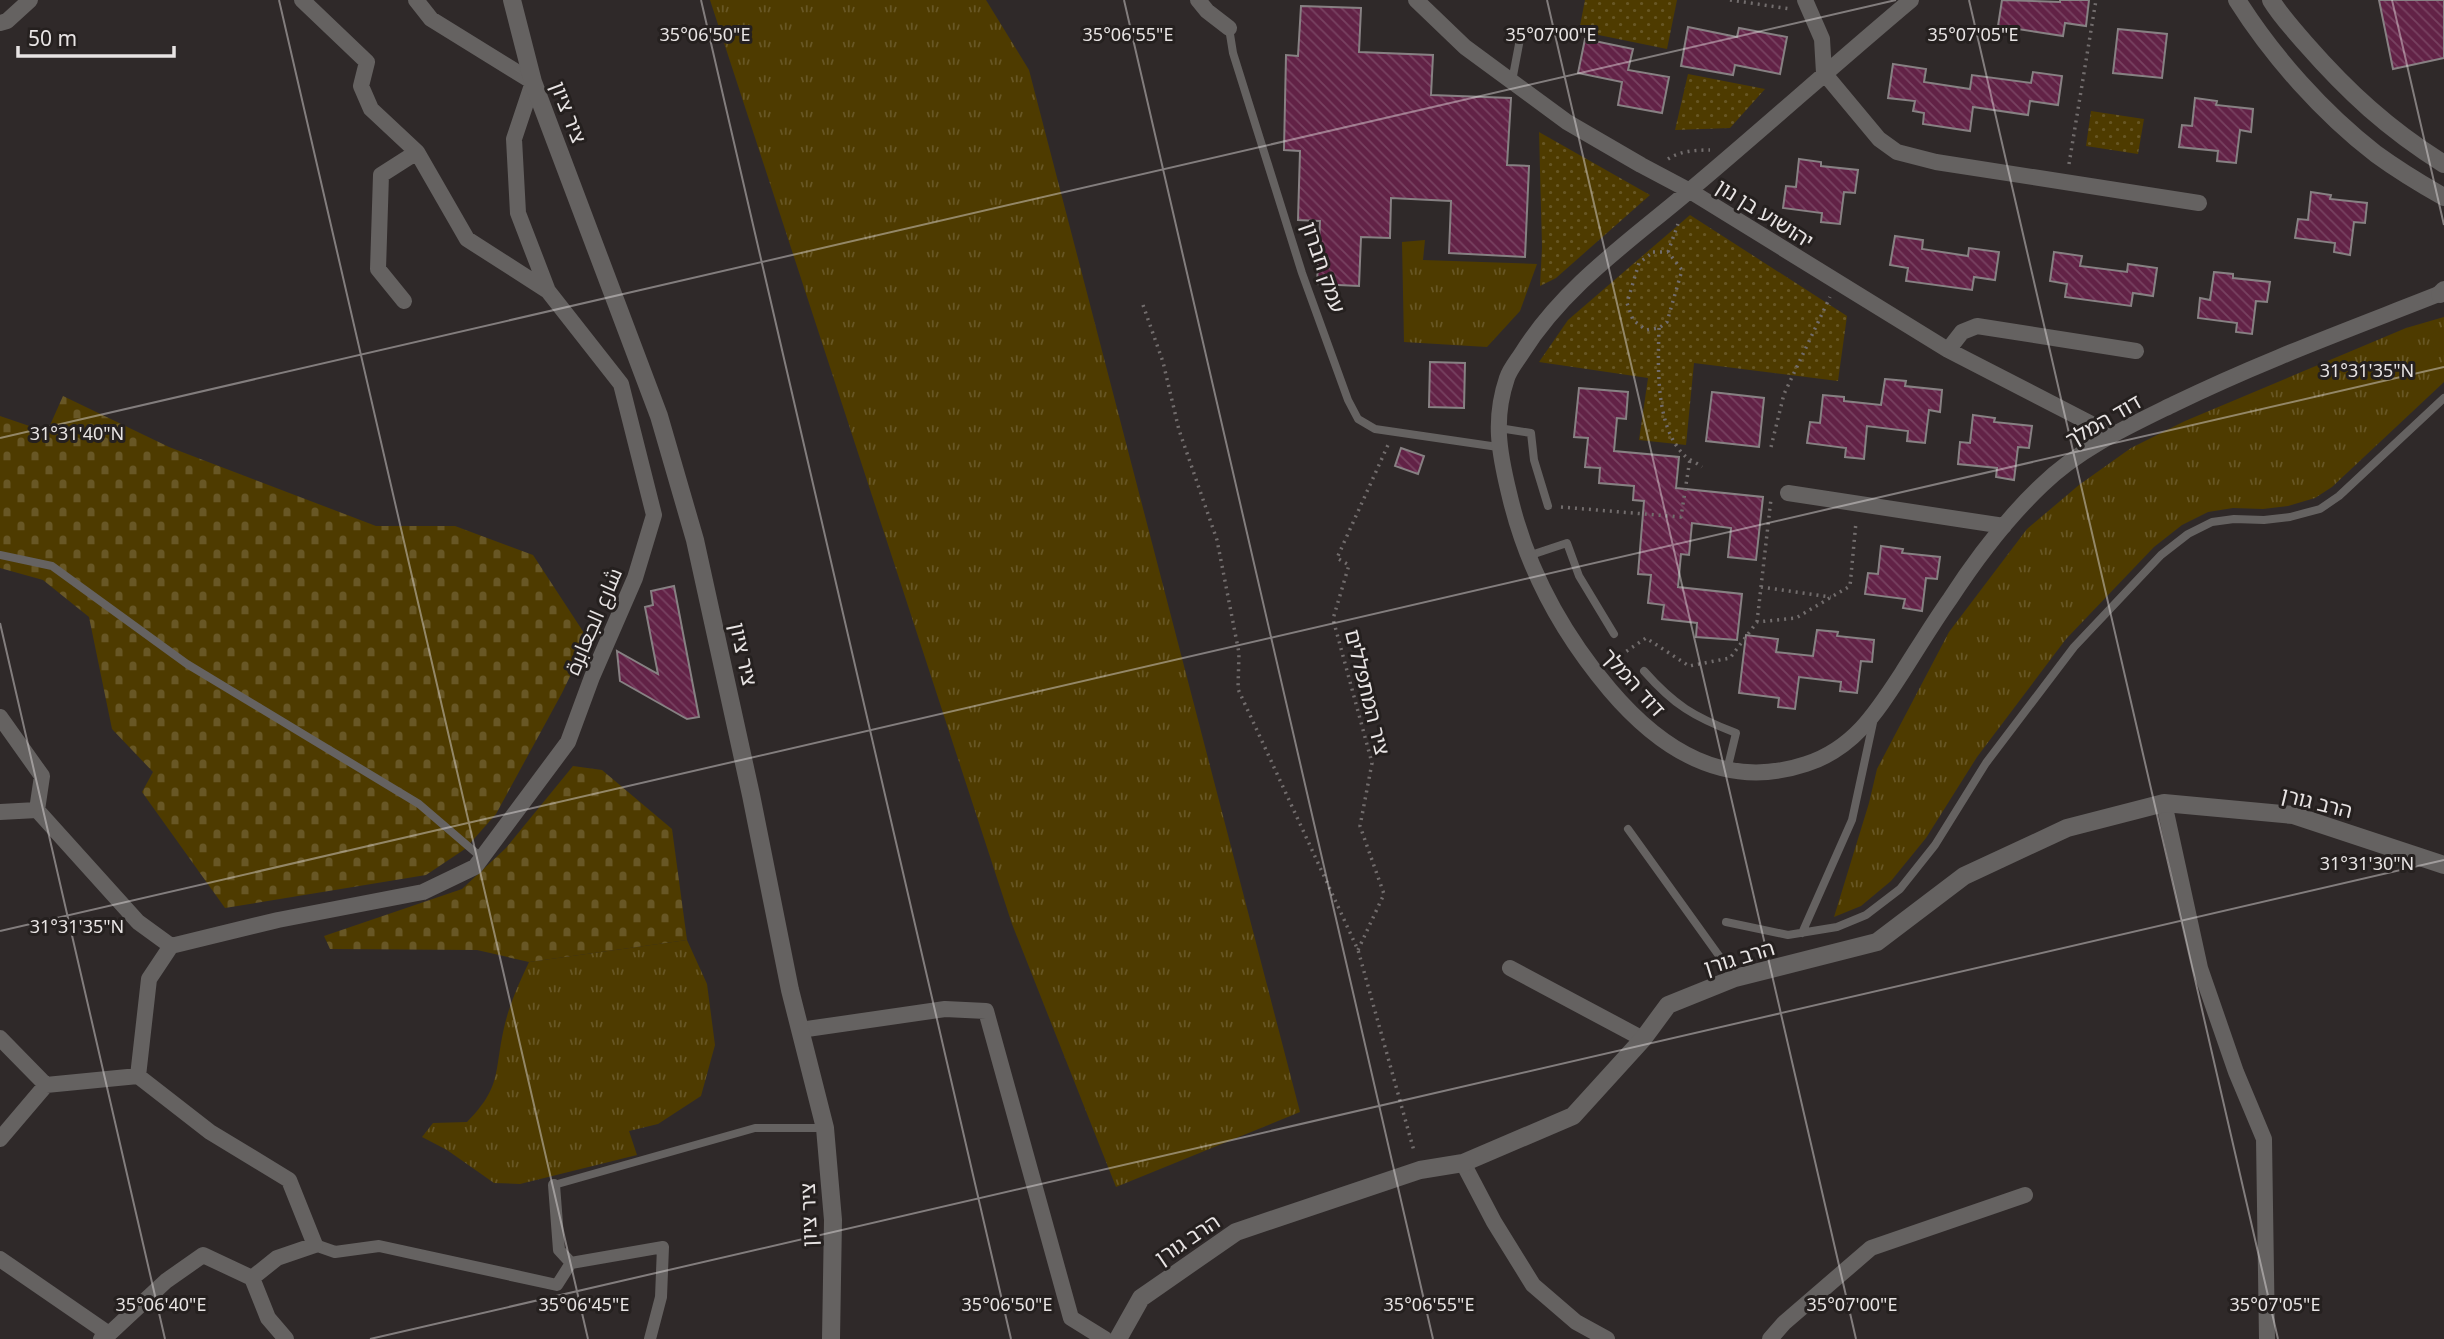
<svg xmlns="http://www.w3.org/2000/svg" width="2444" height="1339" font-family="'Noto Sans',Cairo,'Noto Sans Hebrew',sans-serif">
<defs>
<pattern id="grass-tufts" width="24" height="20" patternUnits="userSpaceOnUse" patternTransform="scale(1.75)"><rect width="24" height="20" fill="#4e3b00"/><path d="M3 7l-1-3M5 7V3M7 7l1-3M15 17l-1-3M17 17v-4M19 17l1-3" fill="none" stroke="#685725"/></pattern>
<pattern id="cemetery-stones" width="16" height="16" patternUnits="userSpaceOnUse" patternTransform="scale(1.75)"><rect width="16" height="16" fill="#4e3b00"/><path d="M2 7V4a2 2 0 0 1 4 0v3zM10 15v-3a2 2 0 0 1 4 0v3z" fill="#685725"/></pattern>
<pattern id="park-dots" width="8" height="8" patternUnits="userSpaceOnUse" patternTransform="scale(1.75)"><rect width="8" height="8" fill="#4e3b00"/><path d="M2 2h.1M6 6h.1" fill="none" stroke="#685725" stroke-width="1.8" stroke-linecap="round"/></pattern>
<pattern id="building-back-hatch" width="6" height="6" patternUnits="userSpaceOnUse" patternTransform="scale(1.75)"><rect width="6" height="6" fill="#622246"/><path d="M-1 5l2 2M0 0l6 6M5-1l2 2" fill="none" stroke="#784261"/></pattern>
</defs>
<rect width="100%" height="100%" fill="#2f2929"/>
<path fill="url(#grass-tufts)" d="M710,0H986L1029,70L1300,1112L1116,1187L1012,924Z
M1425,240L1423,260L1537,264L1520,311L1487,347L1404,342L1402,242Z
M2444,317V382L2332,487L2315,498L2288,506L2263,509L2233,508L2208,512L2182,525L2154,547L2066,639L1977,757L1926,838L1891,881L1861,906L1834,917L1869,803L1877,769L1949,632L2027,529L2079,485L2131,448L2185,421L2406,328Z
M687,940L707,984L715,1045L701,1096L658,1124L629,1131L637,1155L520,1184L494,1183L447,1150L422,1137L433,1123L467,1122C502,1087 494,1072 504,1028C509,1005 519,983 529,962Z"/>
<path fill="url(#cemetery-stones)" d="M63,396L169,447L376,526H455L533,555L588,639L562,693L496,814L465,849L426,875L225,908L142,792L153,772L112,729L89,617L43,580L0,568V416L47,432Z
M573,766L602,770L672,829L687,940L529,962L477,950L330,949L324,936L462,889L506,848Z"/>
<path fill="url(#park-dots)" d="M1585,0H1677L1667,49L1579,31Z
M1688,74L1765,89L1730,128L1675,130Z
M2091,111L2144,119L2138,154L2086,146Z
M1539,132L1650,195L1556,278L1540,286L1542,247Z
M1690,215L1847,316L1838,381L1694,363L1686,445L1639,440L1648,378L1539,362L1568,320Z"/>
<path fill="url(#building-back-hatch)" stroke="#878183" stroke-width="2" d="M2002,0L2060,2V0H2089L2086,26L2065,23L2063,36L1998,26Z
M2379,0H2444V58L2393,69Z
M1301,6L1361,8L1359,52L1433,55L1431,95L1511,98L1507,165L1529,166L1525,257L1449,253L1451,201L1391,198L1390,238L1361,237L1359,286L1317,284L1320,221L1298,220L1300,151L1284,150L1286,55L1298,56Z
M1688,27L1737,37L1739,28L1787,37L1780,74L1735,65L1733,75L1681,66Z
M2118,29L2167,34L2162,78L2113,73Z
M1585,39L1633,49L1628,70L1669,77L1662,113L1618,105L1622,82L1578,73Z
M1893,64L1926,69L1924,82L1970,89L1972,75L2031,83L2033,72L2062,76L2058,105L2030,101L2028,115L1973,107L1970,131L1923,124L1924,113L1913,111L1915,101L1888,98Z
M2195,98L2217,101L2216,105L2253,109L2251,132L2240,130L2236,163L2217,161L2218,151L2179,147L2182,125L2192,126Z
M1799,159L1821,162V166L1858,170L1855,193L1844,192L1840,224L1821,222L1822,213L1783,208L1786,186L1796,187Z
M2311,192L2331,195L2330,199L2367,203L2365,223L2354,222L2350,255L2334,252L2335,243L2295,238L2298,219L2308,220Z
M1895,236L1923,240L1922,249L1968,256L1969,248L1999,252L1995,280L1974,277L1972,290L1906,281L1908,268L1890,265Z
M2054,252L2082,256L2080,266L2127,272L2128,264L2157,268L2153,296L2133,293L2131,306L2065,297L2067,284L2050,281Z
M2214,272L2233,274V278L2270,282L2267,302L2256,301L2252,334L2236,332L2237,323L2198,318L2200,298L2210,300Z
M1430,362L1465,363L1464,408L1429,407Z
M1885,379L1906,381L1905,386L1942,390L1940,412L1929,410L1925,443L1907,441L1908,431L1867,426L1864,459L1845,457L1846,448L1807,443L1810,422L1820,423L1823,395L1844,397V401L1881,405Z
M1579,388L1628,392L1626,419L1617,418L1614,451L1679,457L1676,488L1763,497L1756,560L1728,557L1731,528L1692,523L1689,555L1681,554L1678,587L1742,594L1737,640L1696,637L1697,623L1662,619L1664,605L1648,603L1651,575L1638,574L1644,501L1633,500L1634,486L1599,483L1600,468L1585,467L1588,438L1574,437Z
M1712,392L1764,398L1759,447L1706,441Z
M1973,415L1995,418L1994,422L2032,426L2029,448L2018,447L2014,480L1996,477L1997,468L1958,464L1960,442L1970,443Z
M1401,448L1424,456L1418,474L1395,466Z
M1881,546L1903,549L1902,553L1940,557L1937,579L1926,578L1922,611L1903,608L1905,599L1865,594L1868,573L1878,574Z
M674,586L699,717L687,719L620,681L617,651L658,674L645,607L653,605L651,591Z
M1817,630L1838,632L1837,636L1874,640L1872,662L1861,661L1857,693L1840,691L1841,682L1799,677L1795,709L1778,707L1779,698L1739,693L1746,635L1778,639L1776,652L1813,656Z"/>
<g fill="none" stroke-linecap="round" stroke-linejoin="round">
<path stroke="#726d6d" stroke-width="3.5" stroke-dasharray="2 5" stroke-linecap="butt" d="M1730,0L1791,9
M1668,159C1680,151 1695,150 1710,150
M2069,164L2096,0
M1653,252H1668L1682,270L1667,322L1659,328L1646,330L1633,320L1627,303L1639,263Z
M1668,252L1678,224
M1143,305L1163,362L1179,430L1217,540L1239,653L1238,689L1358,950L1414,1151
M1659,328C1658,366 1655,426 1684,455C1689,460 1697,463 1702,467
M1771,447L1784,394L1830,297
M1561,507L1681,517L1690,459
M1761,587L1831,597
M1757,622L1771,499
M1609,663L1646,638L1689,666L1730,658L1757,622L1796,618L1850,586L1856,522
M1358,950L1384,894L1360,826L1372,763L1333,619L1349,565L1337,558L1388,445"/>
<path stroke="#656261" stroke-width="8" d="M1229,28L1233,53L1302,273L1348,400L1358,419L1375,429L1498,447
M1512,81L1520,39
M1499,428L1531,433L1534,460L1548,506
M0,555L52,566L187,664L419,804L482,858
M1528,556L1567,543L1579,576L1614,634
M1644,671C1674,705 1694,717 1736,733L1727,770
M1628,829L1735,978
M1726,922L1788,935L1837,927L1866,915L1900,889L1935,845L1986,763L2074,647L2161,555L2188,534L2212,522L2234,519L2264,520L2290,517L2320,509L2339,496L2444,398
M1802,933L1852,820L1874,718
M554,1185L755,1128H825"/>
<path stroke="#656261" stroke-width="12" d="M554,1185L559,1250L571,1263
M315,1245L335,1252L379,1246L557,1285L571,1263L663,1247L661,1297L650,1339"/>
<path stroke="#656261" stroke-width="16" d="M302,0L367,62L361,86L371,109L417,152L467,239L548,291
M1198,0L1207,11L1229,28
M1416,0L1465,47L1567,122L1641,165L1690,191L1948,350L2111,434
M1805,0L1822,39L1824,73L1879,139L1897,152L1936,162L2199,203
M1911,0C1836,63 1764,128 1689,191C1630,241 1564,286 1522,353C1517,361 1510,369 1507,378C1493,419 1499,452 1509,493C1526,567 1561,632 1610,690C1661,750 1725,791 1806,764C1853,749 1876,713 1902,673C1918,648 1933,623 1950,599C1976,559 2006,519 2042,485C2079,449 2127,427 2174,404C2262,361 2353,328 2444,292
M0,23L7,21L30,0
M404,301L378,269L381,175L417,152
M1948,350L1962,332L1977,326L2136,351
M1788,493L2004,526
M0,717L42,776L37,810
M2164,803L2200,968L2236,1072L2264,1139L2267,1339
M37,810L138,922L171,946
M0,812L37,810
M171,946L278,920L423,892L475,867L568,742L592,677L635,578L654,515L621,384L548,291L518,213L514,139L533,82L431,19L416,0
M1510,968L1643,1039
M800,1030L945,1009L986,1011L1071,1318L1105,1339
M0,1038L46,1085
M0,1139L46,1085L138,1076L149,979L171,946
M1463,1163L1494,1222L1533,1285L1576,1322L1607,1339
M0,1259L109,1334
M252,1278L268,1318L286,1339
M101,1339L109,1334L166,1281L203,1255L252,1278L277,1258L315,1245L289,1180L210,1132L138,1076
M1770,1339L1784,1323L1871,1248L2025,1195"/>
<path stroke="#656261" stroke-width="18" d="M512,0L533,82L659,416L695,540L751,795L790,990L825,1128L833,1220L831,1339
M2237,0C2273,57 2323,113 2376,154C2398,170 2421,184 2444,197
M2271,0C2280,15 2293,29 2305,43C2348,92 2388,129 2444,164
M2440,294L2444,290
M1118,1339L1141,1298L1236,1232L1420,1170L1463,1163L1573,1116L1643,1039L1668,1005L1735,978L1877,942L1964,876L2067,828L2164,803L2293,815L2444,865"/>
</g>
<path fill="none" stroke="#e8e4e4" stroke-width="2" stroke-opacity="0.45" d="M279,0L588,1339M701,0L1011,1339M1124,0L1433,1339M1547,0L1856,1339M1969,0L2278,1339M2392,0L2444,225M0,438L1896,0M0,623L165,1339M0,931L2444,367M370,1339L2444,860"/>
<g text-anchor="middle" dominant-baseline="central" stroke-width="6" stroke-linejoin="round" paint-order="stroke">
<g font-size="21" fill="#e8e4e4" stroke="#25201f">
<text transform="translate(569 112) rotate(69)">ציר ציון</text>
<text transform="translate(1765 213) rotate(32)">יהושוע בן נון</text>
<text transform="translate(1324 267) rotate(71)">עמק חברון</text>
<text transform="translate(2103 420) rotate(-30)">דוד המלך</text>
<text transform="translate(593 621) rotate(-67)">شارع الجعابرة</text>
<text transform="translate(744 654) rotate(78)">ציר ציון</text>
<text transform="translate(1634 682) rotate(48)">דוד המלך</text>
<text transform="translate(1368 692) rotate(76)">ציר המתפללים</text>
<text transform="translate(2317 802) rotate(14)">הרב גורן</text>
<text transform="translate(1739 957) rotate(-17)">הרב גורן</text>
<text transform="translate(808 1215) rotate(-92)">ציר ציון</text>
<text transform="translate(1187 1239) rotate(-34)">הרב גורן</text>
</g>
</g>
<g font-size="18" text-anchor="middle" fill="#e8e4e4" stroke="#25201f" stroke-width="6" stroke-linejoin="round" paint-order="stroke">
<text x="705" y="41">35°06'50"E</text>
<text x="1128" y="41">35°06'55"E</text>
<text x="1551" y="41">35°07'00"E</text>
<text x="1973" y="41">35°07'05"E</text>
<text x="2367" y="377">31°31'35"N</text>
<text x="77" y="440">31°31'40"N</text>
<text x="2367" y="870">31°31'30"N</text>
<text x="77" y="933">31°31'35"N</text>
<text x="161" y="1311">35°06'40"E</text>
<text x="584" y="1311">35°06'45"E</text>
<text x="1007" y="1311">35°06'50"E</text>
<text x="1429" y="1311">35°06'55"E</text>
<text x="1852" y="1311">35°07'00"E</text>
<text x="2275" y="1311">35°07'05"E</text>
</g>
<path d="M18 46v10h156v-10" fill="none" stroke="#e8e4e4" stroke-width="3.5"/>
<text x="28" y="46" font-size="21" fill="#e8e4e4" stroke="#25201f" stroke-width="5" paint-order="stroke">50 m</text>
</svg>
